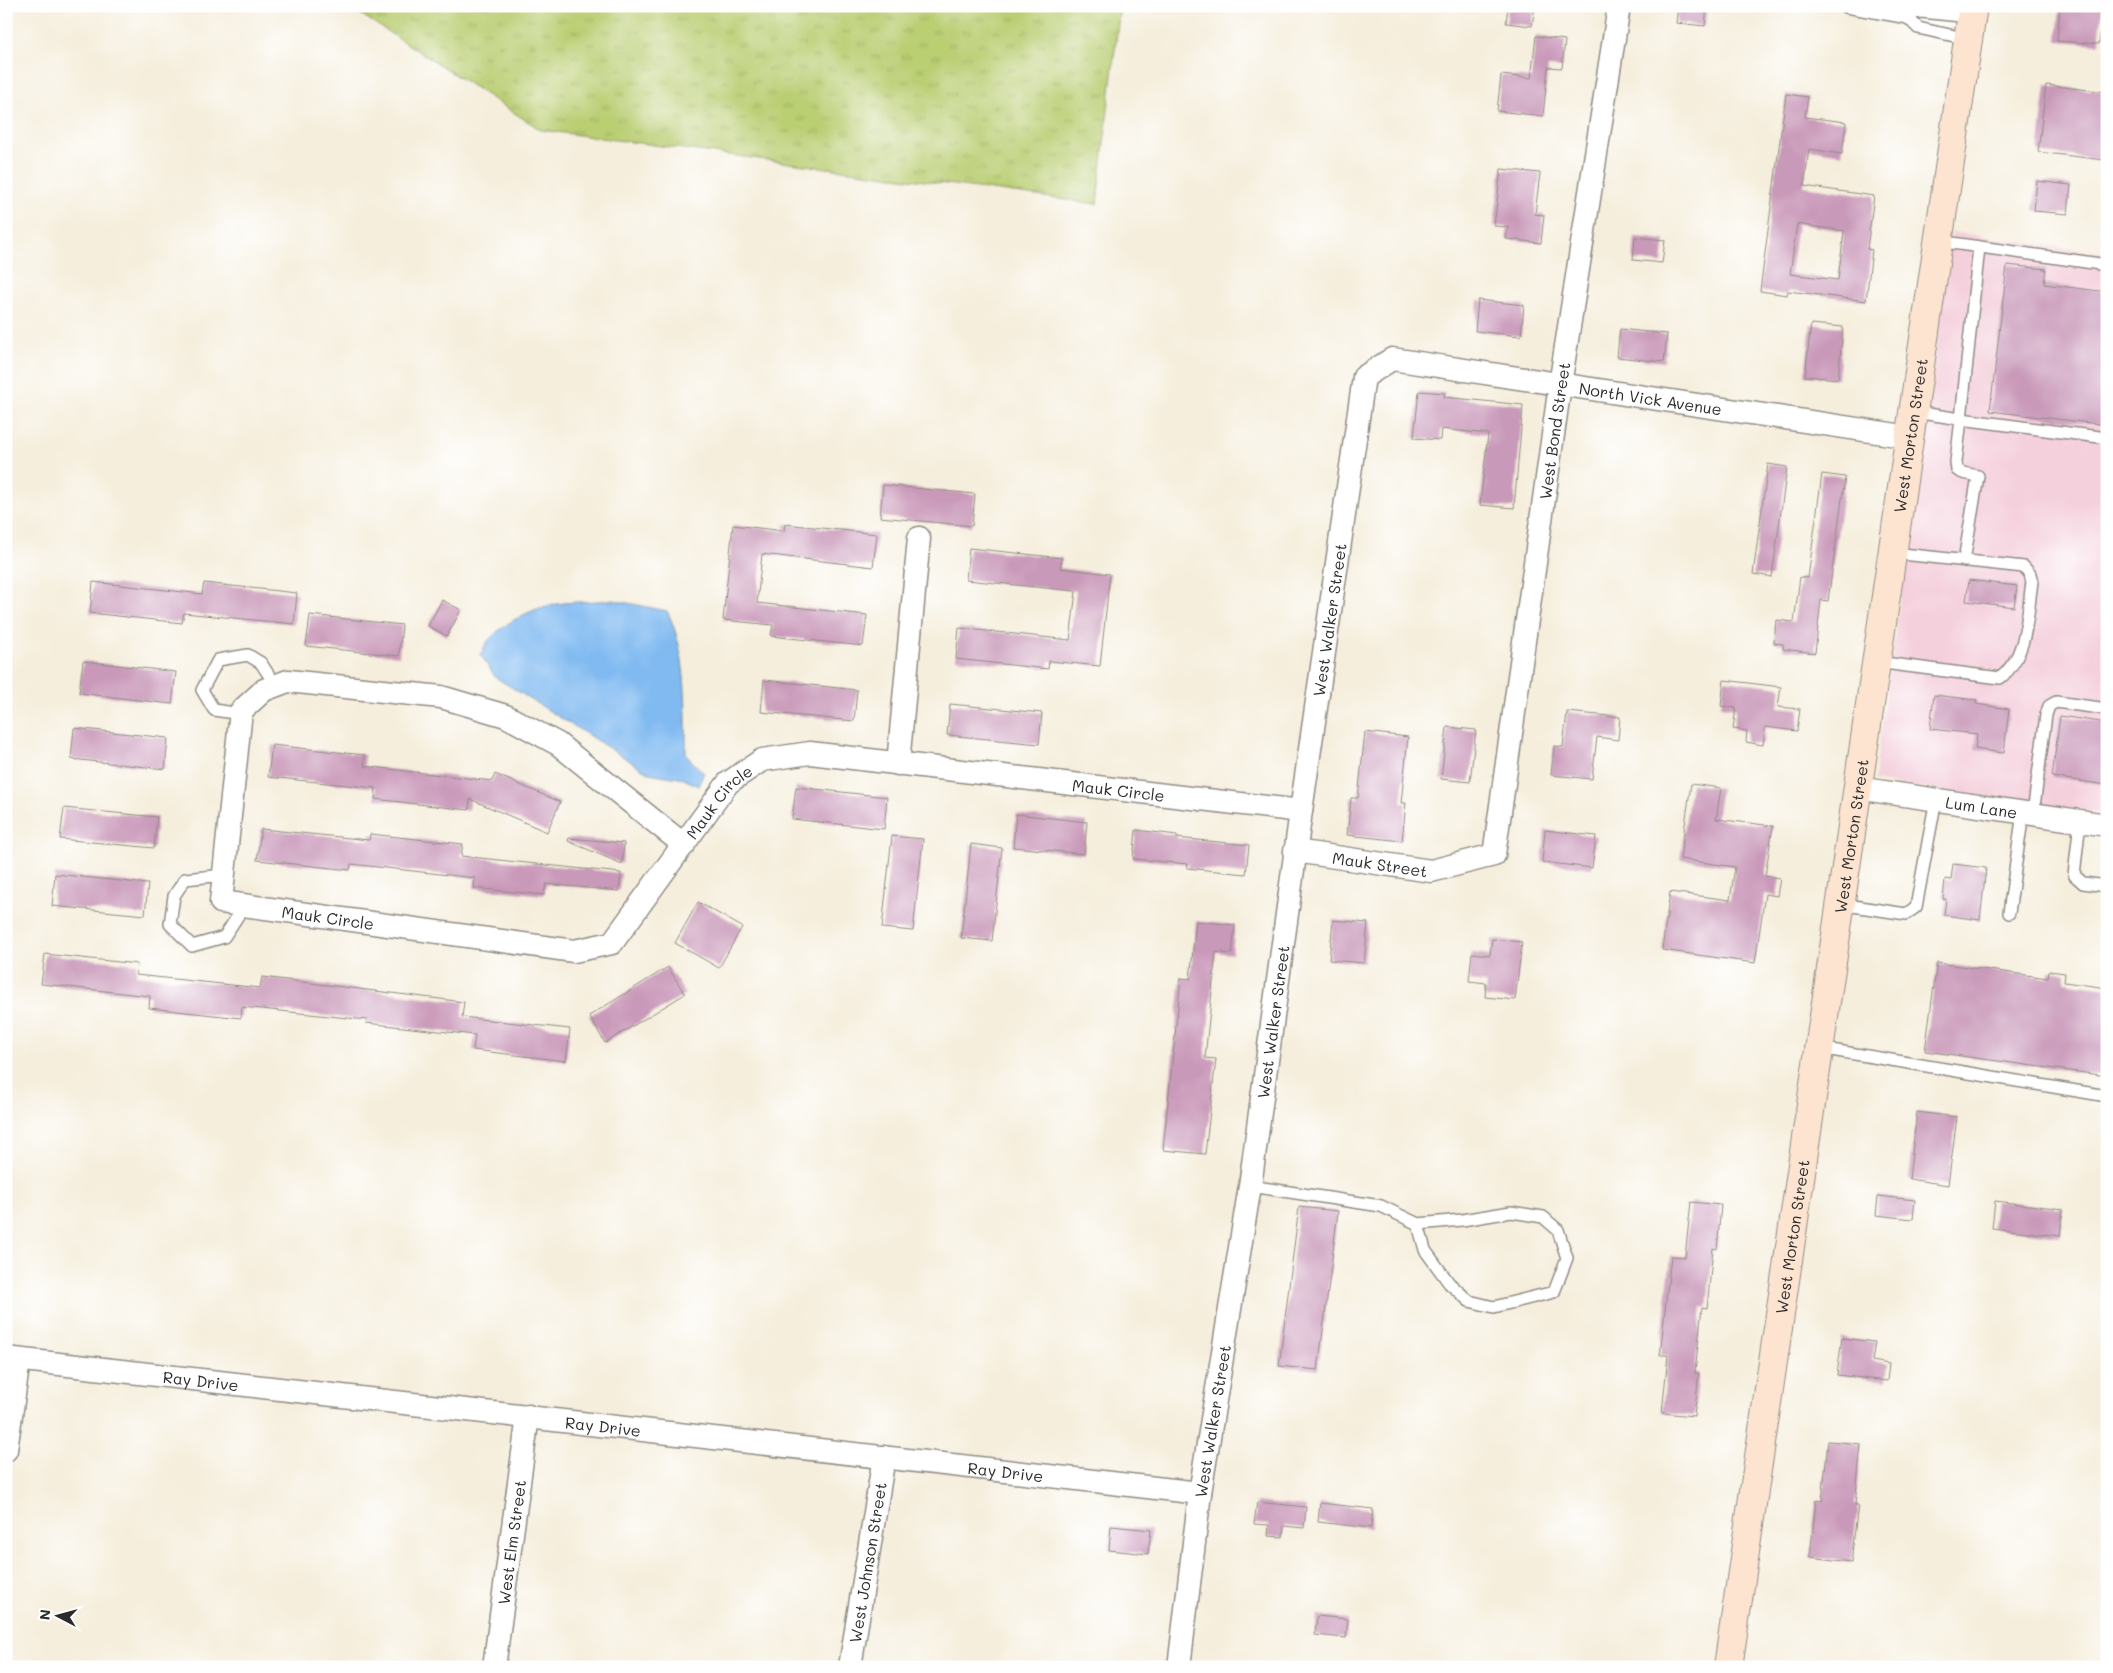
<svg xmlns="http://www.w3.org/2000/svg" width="2113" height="1673" font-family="Mali,sans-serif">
<defs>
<pattern id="grass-tufts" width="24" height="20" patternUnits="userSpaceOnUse" patternTransform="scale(1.25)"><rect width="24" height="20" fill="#bace72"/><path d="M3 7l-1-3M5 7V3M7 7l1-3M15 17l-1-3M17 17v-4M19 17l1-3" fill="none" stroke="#a0b163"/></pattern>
</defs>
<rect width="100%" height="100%" fill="#fff"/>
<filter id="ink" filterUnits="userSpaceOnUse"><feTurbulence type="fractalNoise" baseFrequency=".02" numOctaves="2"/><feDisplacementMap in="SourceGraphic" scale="10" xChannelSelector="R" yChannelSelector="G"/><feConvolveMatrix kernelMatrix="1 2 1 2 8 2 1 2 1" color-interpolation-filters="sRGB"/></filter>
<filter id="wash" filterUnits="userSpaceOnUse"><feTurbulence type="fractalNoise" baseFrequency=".0096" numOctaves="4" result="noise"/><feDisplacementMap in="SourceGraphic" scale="20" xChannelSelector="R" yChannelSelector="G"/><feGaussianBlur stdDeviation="1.12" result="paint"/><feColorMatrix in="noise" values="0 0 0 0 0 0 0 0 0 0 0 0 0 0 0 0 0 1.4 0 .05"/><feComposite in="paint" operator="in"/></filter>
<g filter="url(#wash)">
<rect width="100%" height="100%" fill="#f5eedc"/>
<path fill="#f4cfdc" d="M1952,232L2107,254V814L1874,781Z"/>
<path fill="url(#grass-tufts)" stroke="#727c4e" d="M348,6H1120L1097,204L541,130Z"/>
<path fill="#80baf1" stroke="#56728e" d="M613,600L667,611C688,653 686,709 686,755L704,773L698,786L684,779L649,773L495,677L481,655C487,631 527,610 551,605C571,601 593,602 613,600Z"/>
<g id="blocks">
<path fill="#c999b9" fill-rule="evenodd" d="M1508,6H1535L1532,26L1506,23Z
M1678,6H1707L1705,26L1676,23Z
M2060,6H2103L2099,44L2057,41Z
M1536,36L1565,40L1562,68L1548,67L1543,116L1497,111L1501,75L1531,78Z
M2046,85L2107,92V141L2104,160L2038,152Z
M1786,94L1808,97L1805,117L1846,122L1842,154L1809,149L1804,186L1874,196L1867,249L1872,250L1866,301L1788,291L1787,295L1760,291ZM1797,224L1844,231L1838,280L1790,274Z
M1501,169L1540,173L1535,214L1544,215L1541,243L1506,239L1508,227L1494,226Z
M2037,181L2071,185L2068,214L2034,211Z
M1635,237L1665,240L1662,263L1633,260Z
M2007,265L2046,269L2044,284L2107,292V425L1990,411Z
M1478,300L1524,305L1521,336L1475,331Z
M1811,324L1843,327L1838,379L1805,376Z
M1620,329L1667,334L1664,362L1617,357Z
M1419,391L1445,393L1444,397L1523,405L1514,508L1480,505L1488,434L1441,429L1440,440L1414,438Z
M1768,464L1787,467L1772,577L1753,574Z
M1822,474L1845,477L1828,601L1821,600L1815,653L1783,649V644L1774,643L1776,620L1794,622L1800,577L1808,578Z
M883,485L975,494L972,526L880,517Z
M785,524L877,534L873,567L762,554L757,603L867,615L863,646L771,636L773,625L723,620L733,525L784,531Z
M969,548L1062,558L1060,568L1110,574L1100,666L1049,661L1048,669L956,659L959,628L1070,640L1076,591L966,580Z
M1969,580L2017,586L2014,607L1966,601Z
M93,582L202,594L204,583L297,593L294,624L184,613L182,623L90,613Z
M442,600L461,610L447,636L428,626Z
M310,615L402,625L399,656L306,646Z
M83,661L176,672L172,704L79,693Z
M764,680L857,690L854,721L761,712Z
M1724,680L1781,687L1778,707L1800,709L1797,731L1765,727L1763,745L1746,742L1747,731L1733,729L1736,708L1721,706Z
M1934,695L1977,700L1976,704L2009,709L2004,753L1975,749L1977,734L1930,729Z
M950,704L1042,713L1039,744L947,735Z
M1567,712L1620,717L1618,740L1597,737L1592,779L1551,775L1554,746L1563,747Z
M2060,716L2107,723V785L2052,777Z
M1447,727L1476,730L1470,782L1441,779Z
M74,728L168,738L165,769L71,759Z
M1365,732L1408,737L1401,803H1406L1402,841L1347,835L1351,798H1358Z
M272,745L365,755L364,766L492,781L495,774L560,802L547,832L470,799L469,810L375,799L376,788L268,777Z
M1691,784L1721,788L1716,819L1773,826L1765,876L1780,878L1777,896L1765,894L1755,963L1662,950L1670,892L1730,900L1735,867L1680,859Z
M796,787L887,797L884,829L792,819Z
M64,808L157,817L154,848L60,839Z
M1016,814L1087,822L1084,854L1013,847Z
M261,829L369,840L370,834L463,844L461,856L621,873L619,891L546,884L544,895L474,888L475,878L351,864L350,870L257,860Z
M1136,830L1177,835V838L1249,845L1246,874L1187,868L1188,864L1133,859Z
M1545,830L1596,836L1592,868L1542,862Z
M892,836L923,839L913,931L882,928Z
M569,838L624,843L622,864L568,841Z
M971,844L1002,848L992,941L961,938Z
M1953,864L1986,868L1980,920L1944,915L1946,899H1943L1945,879L1951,880Z
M55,874L148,884L145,915L52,906Z
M698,902L742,927L719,968L675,943Z
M1333,920L1368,923L1364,963L1329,960Z
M1196,921L1235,925L1232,954L1216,952L1205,1058L1216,1059L1205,1154L1163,1150L1181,978L1190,979Z
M1492,939L1522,942L1515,1000L1485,997L1486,983L1469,981L1472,953L1490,955Z
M45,954L137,964L136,975L260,988L262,977L464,1002L462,1017L570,1029L566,1061L473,1050L475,1035L366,1023L367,1020L242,1007L241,1018L149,1008L150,996L41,984Z
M1937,963L2048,978L2049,971L2065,973L2064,982L2107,988V1076L1925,1051Z
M668,967L685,994L605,1043L589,1016Z
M1917,1112L1957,1117L1948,1185L1909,1179Z
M1878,1196L1915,1200L1913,1219L1876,1215Z
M1995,1201L2063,1209L2060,1236L1992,1228Z
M1691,1202L1721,1205L1717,1249L1713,1248L1707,1308L1702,1307L1695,1373H1699L1694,1416L1662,1413L1668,1355H1660L1671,1256L1685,1257Z
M1299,1207L1338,1211L1318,1370L1279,1366Z
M1842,1338L1875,1342L1872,1361L1889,1364L1887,1381L1837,1375Z
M1828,1441L1861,1444L1855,1505H1858L1851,1562L1810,1557L1816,1500L1822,1501Z
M1257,1502L1306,1507L1304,1528L1284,1526L1283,1537L1268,1536L1269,1525L1254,1524Z
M1320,1503L1373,1509L1371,1528L1318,1522Z
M1111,1526L1151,1530L1148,1554L1109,1550Z
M1317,1616L1348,1619L1346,1638L1315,1635Z"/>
</g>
</g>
<g filter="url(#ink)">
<use href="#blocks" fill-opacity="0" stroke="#908c84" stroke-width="1"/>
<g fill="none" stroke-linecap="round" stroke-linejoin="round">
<defs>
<path id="lane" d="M1846,7L1908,18
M1968,39L1918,28L1908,18L1915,13L1921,12L1971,17
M1938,241L2107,265
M1979,247L1961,419L2107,438
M1914,412L1961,419L1956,462L1957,470L1963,473L1978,476L1964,561
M1876,662L2000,678C2028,656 2027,615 2032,582L2030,574L2024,567L1893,553
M241,714L214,710L202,690L218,660L248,655L261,663L276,686
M2033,814L2046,715L2049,706L2056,702L2107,709
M2080,821L2074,875L2083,883L2107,886
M224,875L185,879L174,896L170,924L192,946L224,937L245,905
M1840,904L1906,914L1916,907L1936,799
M2009,913L2023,812
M1819,1048L2107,1096
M1250,1186L1381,1206L1418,1224L1425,1250L1449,1283L1469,1301L1494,1307L1554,1292L1567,1258L1558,1230L1543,1217L1511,1212L1462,1220L1418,1224"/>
<g id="street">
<path d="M898,764L919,538"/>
<path id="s1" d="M1857,788L2107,825"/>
<path id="s2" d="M684,845L558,744L506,716L441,697L288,681L264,690L241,711L221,902L574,951L612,943L728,783L762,760L810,753L1301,811"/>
<path id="s3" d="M1295,851L1431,871L1494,855L1560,385L1619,6"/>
<path id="s4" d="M6,1358L1200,1493"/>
<path d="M6,1450L19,1360"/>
<path id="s5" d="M494,1667L528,1416"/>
<path id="s6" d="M850,1667L884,1457"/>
<path id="s7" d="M1179,1667L1200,1493L1250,1186L1301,811L1364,377L1392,359L1910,437"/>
</g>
<g id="secondary">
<path id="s8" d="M1728,1667L1973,6"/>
</g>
</defs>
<use href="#lane" stroke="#908c84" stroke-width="14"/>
<use href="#street" stroke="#908c84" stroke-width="25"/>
<use href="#secondary" stroke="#908c84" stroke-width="30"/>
<use href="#lane" stroke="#fff" stroke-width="11"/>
<use href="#street" stroke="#fff" stroke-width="22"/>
<use href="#secondary" stroke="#fde4d1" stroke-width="28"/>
</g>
</g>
<g text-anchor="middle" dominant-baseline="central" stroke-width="4" stroke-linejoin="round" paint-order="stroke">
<g font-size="16" fill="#2b2b2b" stroke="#fff">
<text stroke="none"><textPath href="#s7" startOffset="1598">North Vick Avenue</textPath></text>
<text stroke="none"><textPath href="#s3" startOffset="631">West Bond Street</textPath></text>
<text stroke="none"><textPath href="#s8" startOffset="1245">West Morton Street</textPath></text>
<text stroke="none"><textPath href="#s7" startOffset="1058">West Walker Street</textPath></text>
<text stroke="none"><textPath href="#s2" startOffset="1684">Mauk Circle</textPath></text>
<text stroke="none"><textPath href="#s2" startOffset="1264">Mauk Circle</textPath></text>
<text stroke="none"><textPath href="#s1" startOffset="126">Lum Lane</textPath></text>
<text stroke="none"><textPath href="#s8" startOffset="840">West Morton Street</textPath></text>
<text stroke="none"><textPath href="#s3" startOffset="86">Mauk Street</textPath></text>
<text stroke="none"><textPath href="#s2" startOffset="799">Mauk Circle</textPath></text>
<text stroke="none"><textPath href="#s7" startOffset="652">West Walker Street</textPath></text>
<text stroke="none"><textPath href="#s8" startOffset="435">West Morton Street</textPath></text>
<text stroke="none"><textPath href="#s4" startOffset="196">Ray Drive</textPath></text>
<text stroke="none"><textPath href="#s7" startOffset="248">West Walker Street</textPath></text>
<text stroke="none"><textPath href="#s4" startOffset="601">Ray Drive</textPath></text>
<text stroke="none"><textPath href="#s4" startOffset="1006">Ray Drive</textPath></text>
<text stroke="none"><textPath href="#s5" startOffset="126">West Elm Street</textPath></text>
<text stroke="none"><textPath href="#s6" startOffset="106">West Johnson Street</textPath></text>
</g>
</g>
<rect width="2113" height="1673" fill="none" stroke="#fff" stroke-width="25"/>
<g transform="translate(58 1616) rotate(276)" stroke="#ffffff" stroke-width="4" paint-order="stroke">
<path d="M0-4L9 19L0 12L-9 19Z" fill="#2b2b2b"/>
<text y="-8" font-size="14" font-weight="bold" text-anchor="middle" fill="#2b2b2b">N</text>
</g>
</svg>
